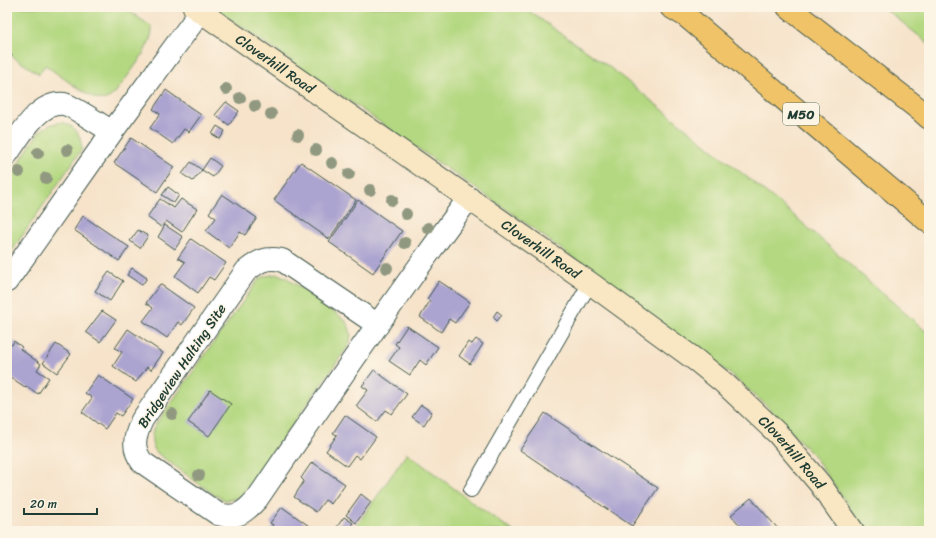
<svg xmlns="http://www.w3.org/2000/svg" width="936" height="538" font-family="Sriracha,sans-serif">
<rect width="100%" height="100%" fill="#fcf5e5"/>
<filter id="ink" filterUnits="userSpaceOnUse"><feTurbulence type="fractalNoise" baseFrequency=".025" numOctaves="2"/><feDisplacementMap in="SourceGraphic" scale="8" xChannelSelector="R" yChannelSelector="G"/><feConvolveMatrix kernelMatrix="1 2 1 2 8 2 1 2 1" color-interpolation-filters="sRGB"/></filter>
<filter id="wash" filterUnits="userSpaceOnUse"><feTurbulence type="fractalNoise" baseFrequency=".012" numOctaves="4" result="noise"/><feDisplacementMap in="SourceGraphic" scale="16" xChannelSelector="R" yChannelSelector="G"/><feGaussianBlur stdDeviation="0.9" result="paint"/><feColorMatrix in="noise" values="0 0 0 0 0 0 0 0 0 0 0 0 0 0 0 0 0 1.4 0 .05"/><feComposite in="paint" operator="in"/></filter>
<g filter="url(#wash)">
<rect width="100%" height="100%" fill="#f6e3ca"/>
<path fill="#b4d881" stroke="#6a8a5a" d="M7,7H123L152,27C153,47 127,76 115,93C111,97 105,101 99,99C89,98 55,72 45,65L39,74L7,53Z
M213,7H523L608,66L783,206L929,334V531H866L813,455L765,404L729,373L523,221Z
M883,7H929V44Z
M62,122C77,127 80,134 82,149L7,258V180L40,131L49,125Z
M278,274L287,278L345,320C351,329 352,335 349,345L248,487L242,494L234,499L225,500L213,494L157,453C150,444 151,437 154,427L259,279L265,276Z
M407,453L476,505L513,531H353Z"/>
<g id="blocks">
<path fill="#aca4d0" d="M7,52L12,55L7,63Z
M166,90L201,115L189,132L184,129L173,144L150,128L160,114L153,109Z
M226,102L239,111L229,125L215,115Z
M217,126L225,131L220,139L212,134Z
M131,138L174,167L157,192L114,163Z
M210,158L221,166L213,177L202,170Z
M191,162L202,170L193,181L182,174Z
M301,162L356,200L329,239L274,200Z
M168,187L179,195L174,203L162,195Z
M222,194L257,218L245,235L240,232L229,248L206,231L216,218L209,213Z
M160,199L174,208L181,199L197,209L182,232L166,221L161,227L147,217Z
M358,200L402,231L373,273L329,242Z
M83,216L129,247L119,261L74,230Z
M165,225L183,237L175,249L158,237Z
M138,230L148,236L140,248L130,241Z
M191,239L226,263L214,280L209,277L198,293L175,276L185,262L178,258Z
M132,268L147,278L142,285L127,275Z
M109,272L123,281L110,301L95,291Z
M439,281L470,302L455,323L449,319L441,332L420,317L430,301L427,299Z
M160,284L194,308L182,325L178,322L167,338L143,321L153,308L146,303Z
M102,311L116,320L100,342L86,332Z
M497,311L502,315L497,321L493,317Z
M407,326L438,347L426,365L420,360L410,375L389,361L399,347L395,344Z
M128,329L163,353L151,370L147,367L136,382L113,366L122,352L115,348Z
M476,339L483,344L470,364L459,356L468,342L472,344Z
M14,341L22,347L20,349L41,364L37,370L49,378L38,394L26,386L25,387L7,375V342L12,345Z
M56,344L71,354L57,373L43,363Z
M374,370L407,394L392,414L386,410L377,422L356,406L368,390L362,386Z
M98,375L133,399L121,416L116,413L105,429L82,412L92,398L85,393Z
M210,390L231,404L209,436L188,422Z
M421,405L432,412L424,425L412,417Z
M545,413L658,488L632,526L520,450Z
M345,415L376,437L360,459L355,455L347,466L326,451L337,435L333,433Z
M312,462L345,484L331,504L325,500L316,512L294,497L304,481L301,478Z
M361,494L371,502L356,523L346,515Z
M751,498L780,531H745L731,515Z
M282,507L312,528L310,531H269L273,525L270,523Z
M344,517L353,523L347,531H334Z"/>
</g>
</g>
<g filter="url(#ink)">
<use href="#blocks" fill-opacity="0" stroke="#3f564a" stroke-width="1"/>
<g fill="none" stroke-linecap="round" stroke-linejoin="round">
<defs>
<path id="lane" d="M471,490L590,283"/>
<path id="street" d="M7,154C20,136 38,101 64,104C71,105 104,127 112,132
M7,281L112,132L201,11
M378,325L282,260C265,257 259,261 246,271L142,420C135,436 131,447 142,462L218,514C237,519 244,513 257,499C326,398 396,296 469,198"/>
<g id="secondary">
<path id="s1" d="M194,7L590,283L697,361L724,383L778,434L820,484L853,531"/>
</g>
<path id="highway" d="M671,7L686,16L929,222
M788,7L920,110L929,118"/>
</defs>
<use href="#lane" stroke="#3f564a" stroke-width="16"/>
<use href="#street" stroke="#3f564a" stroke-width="24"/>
<use href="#secondary" stroke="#3f564a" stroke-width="24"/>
<use href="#highway" stroke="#3f564a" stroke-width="24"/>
<use href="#lane" stroke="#fff" stroke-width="14"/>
<use href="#street" stroke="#fff" stroke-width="22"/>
<use href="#secondary" stroke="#f9e7c3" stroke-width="22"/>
<use href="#highway" stroke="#f1c369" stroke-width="22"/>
</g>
<g fill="#909980">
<circle cx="226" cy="89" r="6"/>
<circle cx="240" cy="98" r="6"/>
<circle cx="255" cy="106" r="6"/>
<circle cx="271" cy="114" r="6"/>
<circle cx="298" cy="135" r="6"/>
<circle cx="67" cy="150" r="6"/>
<circle cx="316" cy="150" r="6"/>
<circle cx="38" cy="153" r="6"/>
<circle cx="332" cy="163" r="6"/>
<circle cx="19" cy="172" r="6"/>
<circle cx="349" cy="174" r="6"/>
<circle cx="46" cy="178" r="6"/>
<circle cx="370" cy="190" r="6"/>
<circle cx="392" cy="200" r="6"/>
<circle cx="406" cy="214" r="6"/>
<circle cx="428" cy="228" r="6"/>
<circle cx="405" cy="243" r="6"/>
<circle cx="387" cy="268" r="6"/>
<circle cx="172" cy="414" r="6"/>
<circle cx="199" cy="475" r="6"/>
</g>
</g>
<g text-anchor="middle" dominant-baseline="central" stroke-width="3" stroke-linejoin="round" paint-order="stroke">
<rect fill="#fcf5e5" stroke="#617469" stroke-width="1" x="783" y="103" width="36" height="22" rx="3"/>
<g font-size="13" font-weight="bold" fill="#1f3d34">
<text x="801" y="114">M50</text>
</g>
<g font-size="14" fill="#1f3d34" stroke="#fcf5e5">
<text stroke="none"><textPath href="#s1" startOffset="99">Cloverhill Road</textPath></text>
<text stroke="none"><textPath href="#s1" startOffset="423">Cloverhill Road</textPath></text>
<text transform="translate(182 366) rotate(-56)">Bridgeview Halting Site</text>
<text stroke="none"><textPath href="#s1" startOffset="747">Cloverhill Road</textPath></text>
</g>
</g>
<rect width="936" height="538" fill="none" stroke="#fcf5e5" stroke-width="24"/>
<path d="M24 508v6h73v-6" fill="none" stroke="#1f3d34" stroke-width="2"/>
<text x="30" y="508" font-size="12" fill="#1f3d34" stroke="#fcf5e5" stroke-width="3" paint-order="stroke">20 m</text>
</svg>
